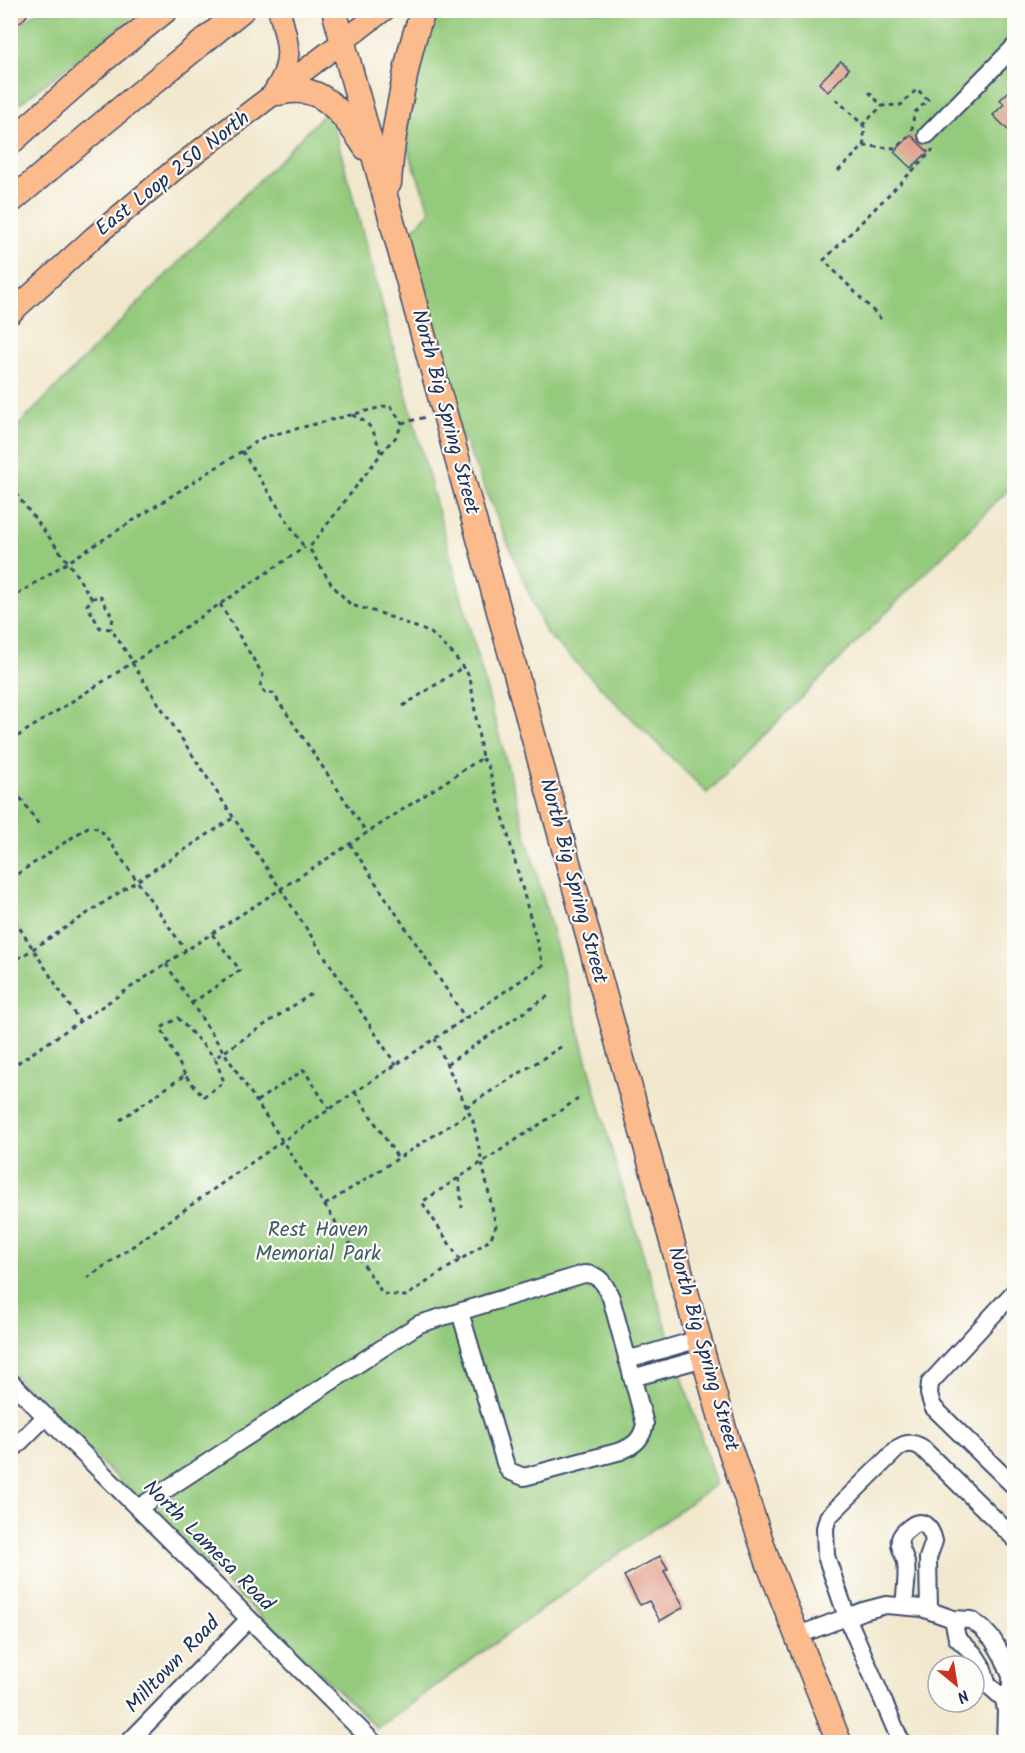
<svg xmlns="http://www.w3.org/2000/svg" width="1025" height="1753" font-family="Kalam,sans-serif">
<rect width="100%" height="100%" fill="#fdfcf7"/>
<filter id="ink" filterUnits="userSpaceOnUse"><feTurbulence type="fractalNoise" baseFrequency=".0167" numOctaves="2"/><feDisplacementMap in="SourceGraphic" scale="12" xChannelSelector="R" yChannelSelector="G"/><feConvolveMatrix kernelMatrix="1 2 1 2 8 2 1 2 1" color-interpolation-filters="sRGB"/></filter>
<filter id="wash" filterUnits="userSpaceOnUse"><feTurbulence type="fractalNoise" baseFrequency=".008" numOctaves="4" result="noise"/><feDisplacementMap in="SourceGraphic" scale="24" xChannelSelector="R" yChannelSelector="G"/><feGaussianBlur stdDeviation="1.35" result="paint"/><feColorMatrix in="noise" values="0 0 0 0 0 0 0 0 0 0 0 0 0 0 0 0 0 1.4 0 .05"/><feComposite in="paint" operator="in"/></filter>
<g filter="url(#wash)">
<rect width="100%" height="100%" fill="#f1e7cc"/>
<path fill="#94ca7c" stroke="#587c6d" stroke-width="1.5" d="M38,11H141L11,110V32Z
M441,11H1014V484L707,793L546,633L431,362L399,245L430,211L405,141L413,46Z
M329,109L619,1177L716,1484L377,1728L64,1427L11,1372V433Z"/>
<g id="blocks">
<path fill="#de9783" d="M841,61L849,69L828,92L819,83Z
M1014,86V136L993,115L1004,104L1000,100Z
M911,135L928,152L911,168L894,152Z
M660,1556L668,1569L664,1571L684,1607L660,1621L649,1601L640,1605L624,1576Z"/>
</g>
</g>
<g filter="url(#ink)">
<use href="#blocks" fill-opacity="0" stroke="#3b4b6e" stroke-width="1.5"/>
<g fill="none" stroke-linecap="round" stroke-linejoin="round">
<defs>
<path id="minor" d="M927,135L1014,47
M1014,1292L930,1383L929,1394L933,1407L1014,1486
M627,1360L699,1339
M632,1378L704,1358
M10,1381L373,1742
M10,1452L46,1416
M138,1508L419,1324L584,1274C600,1274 605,1284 611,1298L645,1424C642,1439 635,1445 621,1451L524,1477L509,1471L505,1463L460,1312
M904,1606C905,1592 908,1576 906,1563C905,1555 898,1548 900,1539C901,1535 905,1531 909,1528C922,1516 931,1528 934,1541L928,1558L929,1610
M953,1619L957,1638L975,1655L982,1666L988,1685L1004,1699L1006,1711L1005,1742
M796,1636L863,1611L886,1605L922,1608L953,1619L971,1620L982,1628L993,1640L1003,1657L1011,1676V1688L1004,1699
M129,1742L249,1619
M901,1742L847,1617L826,1556L825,1528L828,1517L898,1448C906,1443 912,1442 921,1447L1014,1538"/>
<path id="major" d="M10,16L17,10
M274,92C295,62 288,43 279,10
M10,314L94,237L174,170L384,10"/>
<path id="highway" d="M334,10L712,1387L729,1446L768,1562L839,1742
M277,93C284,92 293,90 300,91C330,91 351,126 366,148
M10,143L101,62L166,10
M389,183C391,150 396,119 403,87C408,61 413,35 424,10
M10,202L107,120L242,10"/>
</defs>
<use href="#minor" stroke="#3b4b6e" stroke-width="20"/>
<use href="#major" stroke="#3b4b6e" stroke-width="24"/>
<use href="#highway" stroke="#3b4b6e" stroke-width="27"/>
<path stroke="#3b4b6e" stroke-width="3" stroke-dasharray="4.5 4.5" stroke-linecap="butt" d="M869,92L882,106L901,105L917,89L928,100L914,113L912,130
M836,99L864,126V146
M862,125L882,106
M838,171L864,146L896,148L912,133
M881,319L824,260L932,151V149
M352,415C373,423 375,434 381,454
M402,423L426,417
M242,451L304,547
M10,486L68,562L92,599L87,605L100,628L111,629L133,662
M10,599L264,437L390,405L402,423
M92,599L100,595L113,618L111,629
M220,604L263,675L260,687L265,693H273L367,833
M132,663L396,1065
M403,706L463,667
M10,741L132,663L305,547
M10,783L39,825
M350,844L466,1019
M10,879L88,827L98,828L105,835L186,951
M10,913L80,1022
M10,964L233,818
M166,964L383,1294L406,1296L490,1240L496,1226L473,1121L435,1039
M192,1003L240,970L212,934
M447,1064L551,994
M10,1068L182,953L482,758L470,677L453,654L431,633L380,613L351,605L332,585L309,548L387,446L397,436L402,423
M185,1075L161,1028L178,1018L215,1058
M355,1092L398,1158
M257,1101L304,1070L329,1109
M466,1107L564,1045
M120,1120L185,1075L203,1097L224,1082L215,1058L311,994
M459,1178L462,1208
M325,1205L469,1113
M460,1260L422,1202L578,1099
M87,1278C167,1223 246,1165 327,1111C399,1062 472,1015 543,965L501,809L488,766L482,758"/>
<use href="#minor" stroke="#fff" stroke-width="16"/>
<use href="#major" stroke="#fbbb8d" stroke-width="21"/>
<use href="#highway" stroke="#fbbb8d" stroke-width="24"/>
</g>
</g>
<g text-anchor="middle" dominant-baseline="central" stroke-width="4.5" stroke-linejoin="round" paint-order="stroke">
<g font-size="21" fill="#1b2f5e" stroke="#fdfcf7">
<text transform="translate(173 174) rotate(-38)">East Loop 250 North</text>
<text transform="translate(445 412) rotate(75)">North Big Spring Street</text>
<text transform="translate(573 881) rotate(75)">North Big Spring Street</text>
<text transform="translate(703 1349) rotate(74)">North Big Spring Street</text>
<text transform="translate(208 1546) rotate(45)">North Lamesa Road</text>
<text transform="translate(173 1665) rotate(-46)">Milltown Road</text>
</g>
<g font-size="21" fill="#3f5e67" stroke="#fdfcf7">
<text x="318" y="1230">Rest Haven<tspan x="318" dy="24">Memorial Park</tspan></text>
</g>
</g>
<rect width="1025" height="1753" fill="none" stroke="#fdfcf7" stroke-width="36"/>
<g transform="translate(956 1684) rotate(150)"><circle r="28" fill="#fdfcf7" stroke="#a3aaba" stroke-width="1.5"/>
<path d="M0-4.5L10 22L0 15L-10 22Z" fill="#c8321e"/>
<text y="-9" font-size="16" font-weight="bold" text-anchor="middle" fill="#1b2f5e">N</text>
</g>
</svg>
